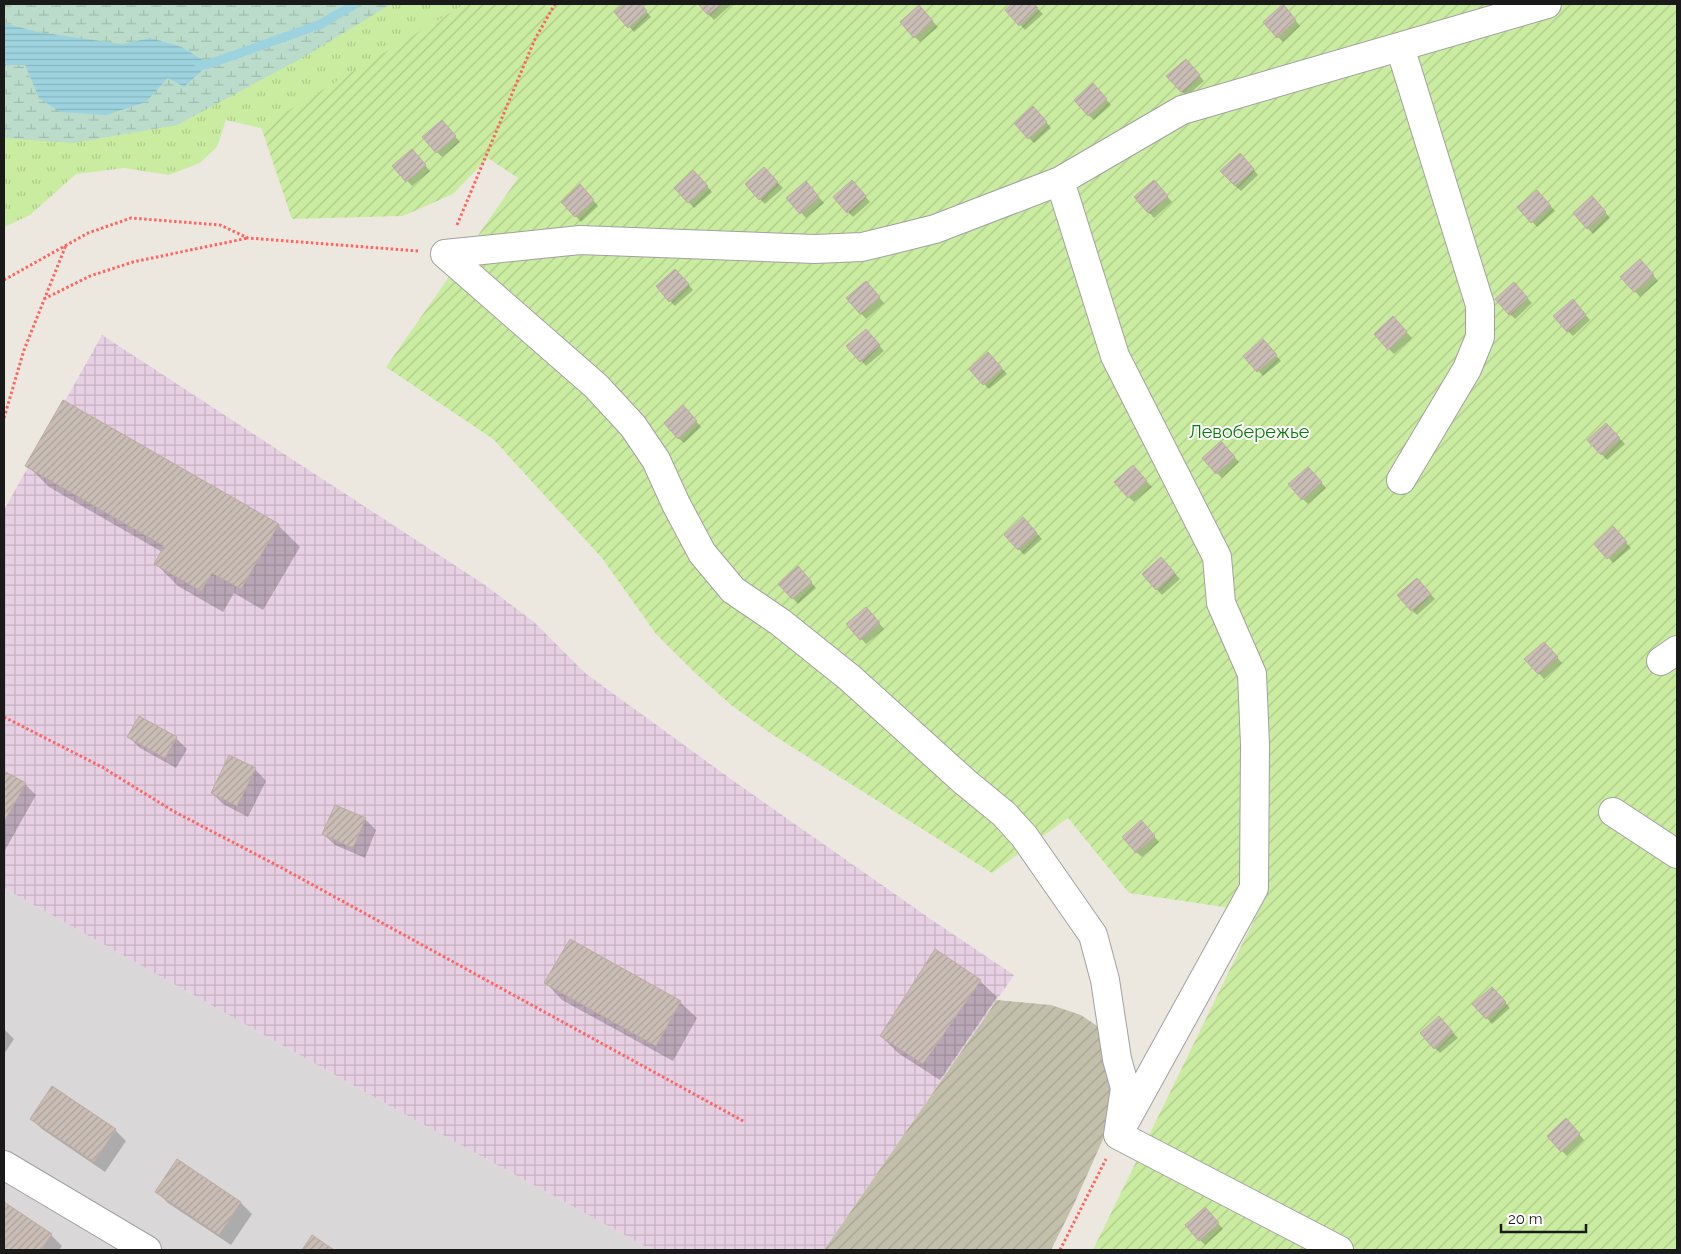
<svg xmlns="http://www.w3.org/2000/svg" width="1681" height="1254" font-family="Raleway,sans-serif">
<defs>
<pattern id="industrial-grid" width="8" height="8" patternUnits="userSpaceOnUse" patternTransform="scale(1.25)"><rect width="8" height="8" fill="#e7d0e4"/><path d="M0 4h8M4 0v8" fill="none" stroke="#c6b2c3"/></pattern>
<pattern id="construction-furrows" width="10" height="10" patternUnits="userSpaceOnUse" patternTransform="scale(1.25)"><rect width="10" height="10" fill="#c2c0aa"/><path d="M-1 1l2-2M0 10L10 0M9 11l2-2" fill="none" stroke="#a6a492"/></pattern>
<pattern id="grass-tufts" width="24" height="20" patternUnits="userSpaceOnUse" patternTransform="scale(1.25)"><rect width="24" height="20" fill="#caeca0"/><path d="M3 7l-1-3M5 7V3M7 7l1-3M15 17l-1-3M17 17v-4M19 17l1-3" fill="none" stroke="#adca89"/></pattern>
<pattern id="wetland-marsh" width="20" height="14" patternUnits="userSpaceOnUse" patternTransform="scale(1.25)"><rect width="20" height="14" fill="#bbdccb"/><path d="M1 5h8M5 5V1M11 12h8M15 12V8" fill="none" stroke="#a0bcae"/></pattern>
<pattern id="garden-furrows" width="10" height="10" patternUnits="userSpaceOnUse" patternTransform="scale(1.25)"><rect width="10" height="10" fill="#caeca0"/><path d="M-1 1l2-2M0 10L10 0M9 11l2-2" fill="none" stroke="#adca89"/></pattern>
<pattern id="water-rules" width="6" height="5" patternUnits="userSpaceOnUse" patternTransform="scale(1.25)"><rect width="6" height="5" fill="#9cd3de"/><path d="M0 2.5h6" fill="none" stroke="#86b5be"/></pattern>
<pattern id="building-hatch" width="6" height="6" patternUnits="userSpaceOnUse" patternTransform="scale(1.25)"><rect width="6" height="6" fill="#c9bdb5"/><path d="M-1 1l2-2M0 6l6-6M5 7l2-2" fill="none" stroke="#aca29b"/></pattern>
</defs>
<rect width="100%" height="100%" fill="#ede8df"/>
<path fill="#d9d7d7" d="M4,888L390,1106L652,1250H4Z"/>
<path fill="url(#industrial-grid)" d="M102,335L485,585L534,622L585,673L735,782L932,920L1014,975L824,1250H652L390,1106L4,888V510Z"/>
<path fill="url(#construction-furrows)" d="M997,1000L1051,1005L1081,1015L1103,1030L1116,1046L1113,1117L1074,1204L1051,1250H824Z"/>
<path fill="url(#grass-tufts)" d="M4,4H465L378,59L260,128L226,120L217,147L200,163L169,175L124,168L76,174L30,215L4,227Z"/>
<path fill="url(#wetland-marsh)" d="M4,4H391L304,57L177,125L73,143L4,138V70L6,65H25L39,98L146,102L168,78L150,38L122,44L38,32L4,23Z"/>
<path fill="url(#garden-furrows)" d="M465,4H1677V1250H1093L1258,912L1129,893L1068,818L992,873L773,735L731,705L692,670L656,634L602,558L493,439L386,367L518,178L488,158L453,194L403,216L292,219L261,127Z"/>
<path fill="url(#water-rules)" d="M4,23L38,32L122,44L150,38L182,47L209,64L184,87L168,78L146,102L106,115L60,112L39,98L25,65H6L4,70Z"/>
<path fill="#0003" d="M625,4H640L651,17L634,32L616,12Z
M699,4H732L714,20Z
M1014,4H1033L1043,14L1025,30L1007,10Z
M1288,11L1300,26L1283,42L1278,37Z
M924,12L938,27L920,42L915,37Z
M1191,66L1204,81L1187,96L1181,91Z
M1098,90L1111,105L1094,120L1088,115Z
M1039,113L1051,128L1034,143L1029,138Z
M447,127L460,142L442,157L437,152Z
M417,156L430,171L412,186L394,166Z
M1245,160L1258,175L1241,191L1235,186Z
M769,174L783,188L765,204L760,199Z
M699,177L712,192L694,208L676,188Z
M857,187L870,202L853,217L848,212Z
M1159,187L1172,202L1154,218L1136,198Z
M811,188L824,203L806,218L788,198Z
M586,191L598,206L581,222L563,202Z
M1542,197L1555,211L1537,227L1519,207Z
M1597,203L1610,218L1593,234L1574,214Z
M1645,266L1658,281L1640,297L1622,277Z
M680,275L693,290L675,306L670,301Z
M871,288L884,303L866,319L848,299Z
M1519,289L1532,303L1515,319L1510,314Z
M1578,306L1590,320L1573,336L1568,331Z
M1398,323L1412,338L1394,354L1389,349Z
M871,336L884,351L866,366L848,346Z
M1268,346L1281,361L1263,376L1245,356Z
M993,359L1007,374L989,389L984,384Z
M688,412L701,427L684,443L678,438Z
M1611,429L1625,444L1607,460L1589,440Z
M1226,448L1239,462L1222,478L1217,473Z
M27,465L278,525L300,547L263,610L234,593L223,612L178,586L156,564L162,552L49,487Z
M1138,472L1152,487L1134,502L1129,497Z
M1313,473L1326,488L1308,504L1303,499Z
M1028,524L1042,539L1024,555L1006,535Z
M1618,533L1631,548L1613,563L1596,544Z
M1166,564L1180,579L1162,595L1144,575Z
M803,573L816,588L798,604L780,584Z
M1422,585L1435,599L1417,615L1412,610Z
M871,614L884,629L866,644L848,624Z
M1549,648L1562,663L1544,679L1526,659Z
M129,737L176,738L187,749L176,768L140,748Z
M230,757L255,769L266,781L248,817L223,804L212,793Z
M4,772L25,784L36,795L4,852Z
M365,819L376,830L365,858L335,845L323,834Z
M1146,827L1159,842L1142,857L1136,852Z
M980,981L997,997L940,1080L898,1053L881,1036Z
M546,983L680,1002L697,1018L673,1061L562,1000Z
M1497,993L1510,1008L1492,1024L1474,1004Z
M1444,1023L1458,1038L1440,1053L1435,1048Z
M4,1029L14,1039L4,1054Z
M31,1118L115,1130L126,1141L105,1172L42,1129Z
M1571,1125L1584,1140L1567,1156L1562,1151Z
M178,1161L241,1203L252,1214L231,1245L168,1203L157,1192Z
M4,1204L51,1235L62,1246L59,1250H4Z
M1210,1214L1223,1229L1205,1245L1200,1240Z"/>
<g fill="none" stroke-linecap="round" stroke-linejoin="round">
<path stroke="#9cd3de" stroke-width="9" d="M199,65L209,64L321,24L355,4"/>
</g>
<path fill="url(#building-hatch)" stroke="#bfaca1" d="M623,4H641L647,11L628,28L614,12Z
M698,4H721L708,15Z
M1012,4H1034L1038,8L1019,26L1005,10Z
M1283,4L1296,20L1277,38L1263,22Z
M919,5L933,21L914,38L900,22Z
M1186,59L1200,75L1181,92L1166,76Z
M1093,83L1107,99L1088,116L1074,100Z
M1033,106L1047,122L1028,139L1014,123Z
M442,120L456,136L436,153L422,137Z
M412,149L426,165L406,182L392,166Z
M1240,153L1254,169L1235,186L1220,171Z
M764,167L778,182L759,200L745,184Z
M693,170L708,186L688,203L674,188Z
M852,180L866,196L847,213L833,197Z
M1154,180L1168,196L1148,213L1134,197Z
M806,181L819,197L800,214L786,198Z
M580,184L594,200L575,217L561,202Z
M1537,190L1551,206L1531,223L1517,207Z
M1592,196L1606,212L1587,229L1573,213Z
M1640,259L1654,275L1634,292L1620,277Z
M675,269L689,284L669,302L656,286Z
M866,281L880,297L860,314L846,298Z
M1514,282L1528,298L1509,315L1495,299Z
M1573,299L1586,315L1567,332L1553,316Z
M1393,316L1407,332L1388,350L1374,334Z
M866,329L880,345L860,362L846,346Z
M1263,339L1277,355L1257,372L1243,356Z
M988,352L1002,368L983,385L969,369Z
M63,400L279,524L241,589L212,573L201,591L154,564L164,546L25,466Z
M683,405L697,421L678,439L664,423Z
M1606,423L1620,438L1601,455L1587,440Z
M1221,441L1235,457L1216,474L1202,458Z
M1133,465L1147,481L1128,498L1114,482Z
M1308,467L1322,482L1302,500L1288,484Z
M1023,517L1037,533L1018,550L1004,535Z
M1613,526L1627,542L1607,559L1594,544Z
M1161,557L1175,573L1156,590L1142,574Z
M798,566L812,582L792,599L778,584Z
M1417,578L1431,594L1411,611L1397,595Z
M866,607L880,623L860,640L846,624Z
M1544,642L1558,657L1538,674L1524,659Z
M139,716L177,737L165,758L127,737Z
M229,755L256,768L237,806L211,793Z
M4,771L26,783L4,822Z
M335,805L366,818L353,848L322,834Z
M1141,820L1155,836L1136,853L1122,837Z
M570,939L681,1001L656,1046L544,983Z
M935,949L981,980L923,1064L880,1036Z
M1492,987L1506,1002L1486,1019L1472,1004Z
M1439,1016L1453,1032L1434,1049L1420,1033Z
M52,1086L116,1129L94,1162L30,1119Z
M1566,1118L1580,1134L1561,1152L1547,1136Z
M177,1159L241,1202L219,1235L155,1192Z
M4,1202L52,1234L41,1250H4Z
M1205,1207L1219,1223L1199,1241L1185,1225Z
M312,1235L334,1250H302Z"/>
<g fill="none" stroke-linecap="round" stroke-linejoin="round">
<defs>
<path id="minor" d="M1400,47L1480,305V337L1467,369L1401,480
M1060,181L1115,356L1217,557L1221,603L1252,674L1255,745L1254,888L1126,1120
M445,254L596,386L633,426L656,460L676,504L702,553L733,590L780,622L850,678L965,782L1004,814L1024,836L1093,935L1105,980L1117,1059L1125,1088L1118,1135L1339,1250
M445,254L580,240L815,249L862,247L903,237L935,229L1060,181L1182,110L1547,4
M1661,661L1677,650
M1613,812L1677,854
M4,1165L147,1250"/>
</defs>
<use href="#minor" stroke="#a1a1a1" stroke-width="30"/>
<path stroke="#ff655e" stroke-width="3" stroke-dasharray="2.5 2.5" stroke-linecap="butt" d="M457,225L535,39L555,4
M4,280L88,233L131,218L220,225L248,238L418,251
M44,299L90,276L133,262L248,238
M4,418L24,350L66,245
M4,717L102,767L173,811L282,868L745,1122
M1060,1250L1106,1159"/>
<use href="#minor" stroke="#fff" stroke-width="28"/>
</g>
<g text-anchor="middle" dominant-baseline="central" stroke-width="4" stroke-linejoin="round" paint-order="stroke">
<g font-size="18" fill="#057c08" stroke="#fff">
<text x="1249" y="431">Левобережье</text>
</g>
</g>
<rect width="1681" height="1254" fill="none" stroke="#1a1a1a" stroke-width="10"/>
<path d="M1501 1224v8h85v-8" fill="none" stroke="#1a1a1a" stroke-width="2.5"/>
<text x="1508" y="1224" font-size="15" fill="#1a1a1a" stroke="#ffffff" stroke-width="4" paint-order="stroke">20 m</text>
</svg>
